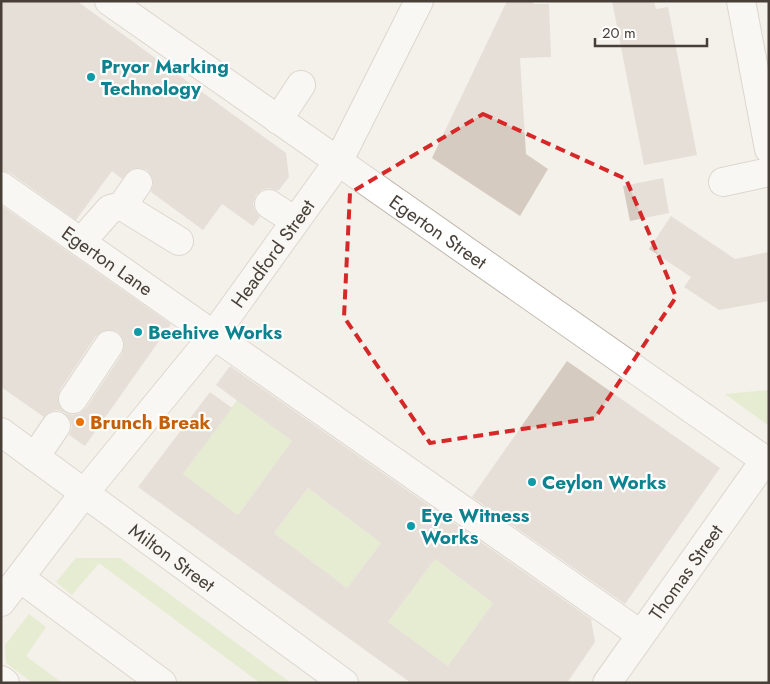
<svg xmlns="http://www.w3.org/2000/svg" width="770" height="684" font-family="Jost,sans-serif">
<rect width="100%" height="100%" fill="#f4f0ea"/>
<path fill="#d4e6b5" d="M769,390V426L725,394Z
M237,400L292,441L238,515L183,474Z
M308,488L381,543L347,588L274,533Z
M76,558H120L291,683H260L99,563L72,595L56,582Z
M435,559L493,603L448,666L388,622Z
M29,614L46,627L26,656L62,683H33L6,663L5,645Z"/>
<path fill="#d5cbc0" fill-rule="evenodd" d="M1,1H77L286,153L289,177L278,191L269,188L262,190L256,195L253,204L255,211L260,217L253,226L222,204L203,230L151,192L153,185L152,177L147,170L140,168L131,169L122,179L112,171L76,220L10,173L1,171Z
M507,1H533V4H549L551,57L520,58L526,154L548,169L520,216L432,158Z
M612,1H654L656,9L668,7L697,155L644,165Z
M663,178L669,213L630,221L623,186Z
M1,205L171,324L85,446L69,435L72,427L70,420L65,413L57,410L50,412L44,417L1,387ZM110,330L118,332L123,339L124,346L122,354L86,408L80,413L72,415L65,412L59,405L58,398L60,390L96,336L103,331Z
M671,216L735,259L769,252V301L719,310L684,287L691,277L649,249Z
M567,361L720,468L625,604L472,497Z
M230,366L591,619L595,642L567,683H411L138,487L210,392L232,408L183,474L238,515L292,441L216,385ZM308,488L381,543L347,588L274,533ZM435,559L493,603L448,666L388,622Z"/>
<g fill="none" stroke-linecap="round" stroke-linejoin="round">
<defs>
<g id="minor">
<path id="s1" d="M109,1L769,463"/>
<path d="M741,1L769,149"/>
<path d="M278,120L301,85"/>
<path d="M723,182L769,172"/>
<path id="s2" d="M1,186L640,634"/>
<path d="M269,204L295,221"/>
<path d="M122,206L179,241"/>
<path d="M81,242L110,209L122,206L138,183"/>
<path d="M73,399L109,345"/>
<path id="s3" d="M1,432L344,683"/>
<path d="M35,457L56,426"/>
<path d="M20,578L162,683"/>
<path id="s4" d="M1,602L85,492L213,336L338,162L419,1"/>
<path d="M1,680L5,683"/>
<path id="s5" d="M607,683L765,460"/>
</g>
</defs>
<use href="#minor" stroke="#bfb7ad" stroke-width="30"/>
<use href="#minor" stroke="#fff" stroke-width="28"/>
</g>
<path d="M0 0H770V684H0ZM483,114L626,179L676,297L595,418L430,443L344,317L350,193Z" fill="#f4f0ea" fill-opacity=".55" fill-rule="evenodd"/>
<path fill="none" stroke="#d62828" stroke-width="4" stroke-dasharray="10 6" stroke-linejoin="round" d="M483,114L626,179L676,297L595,418L430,443L344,317L350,193Z"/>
<g fill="#0f9aa8" stroke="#fff" stroke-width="2">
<circle cx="91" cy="77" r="5"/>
<circle cx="138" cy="332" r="5"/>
<circle cx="532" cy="482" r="5"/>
<circle cx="411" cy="526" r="5"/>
</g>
<circle fill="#e8710a" stroke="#fff" stroke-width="2" cx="80" cy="422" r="5"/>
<g text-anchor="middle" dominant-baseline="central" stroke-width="4.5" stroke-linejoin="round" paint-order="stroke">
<g font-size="19" font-weight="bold" fill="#0d838f" stroke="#fff" text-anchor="start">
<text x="101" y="66">Pryor Marking<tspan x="101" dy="22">Technology</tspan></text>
<text x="148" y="332">Beehive Works</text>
<text x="542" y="482">Ceylon Works</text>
<text x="421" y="515">Eye Witness<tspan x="421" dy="22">Works</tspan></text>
</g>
<g font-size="19" fill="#484038" stroke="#fff">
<text stroke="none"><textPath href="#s1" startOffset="402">Egerton Street</textPath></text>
<text stroke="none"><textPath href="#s4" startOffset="442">Headford Street</textPath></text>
<text stroke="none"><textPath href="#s2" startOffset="130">Egerton Lane</textPath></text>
<text stroke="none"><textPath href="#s3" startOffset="212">Milton Street</textPath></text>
<text stroke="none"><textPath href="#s5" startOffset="136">Thomas Street</textPath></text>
</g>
<g font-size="19" font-weight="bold" fill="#c56008" stroke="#fff" text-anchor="start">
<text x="90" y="422">Brunch Break</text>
</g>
</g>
<rect width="770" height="684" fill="none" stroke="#484038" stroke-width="5"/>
<path d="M595 38v8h112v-8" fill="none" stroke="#484038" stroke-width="2.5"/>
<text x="602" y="38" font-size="15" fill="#484038" stroke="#ffffff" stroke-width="4" paint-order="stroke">20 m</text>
</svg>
